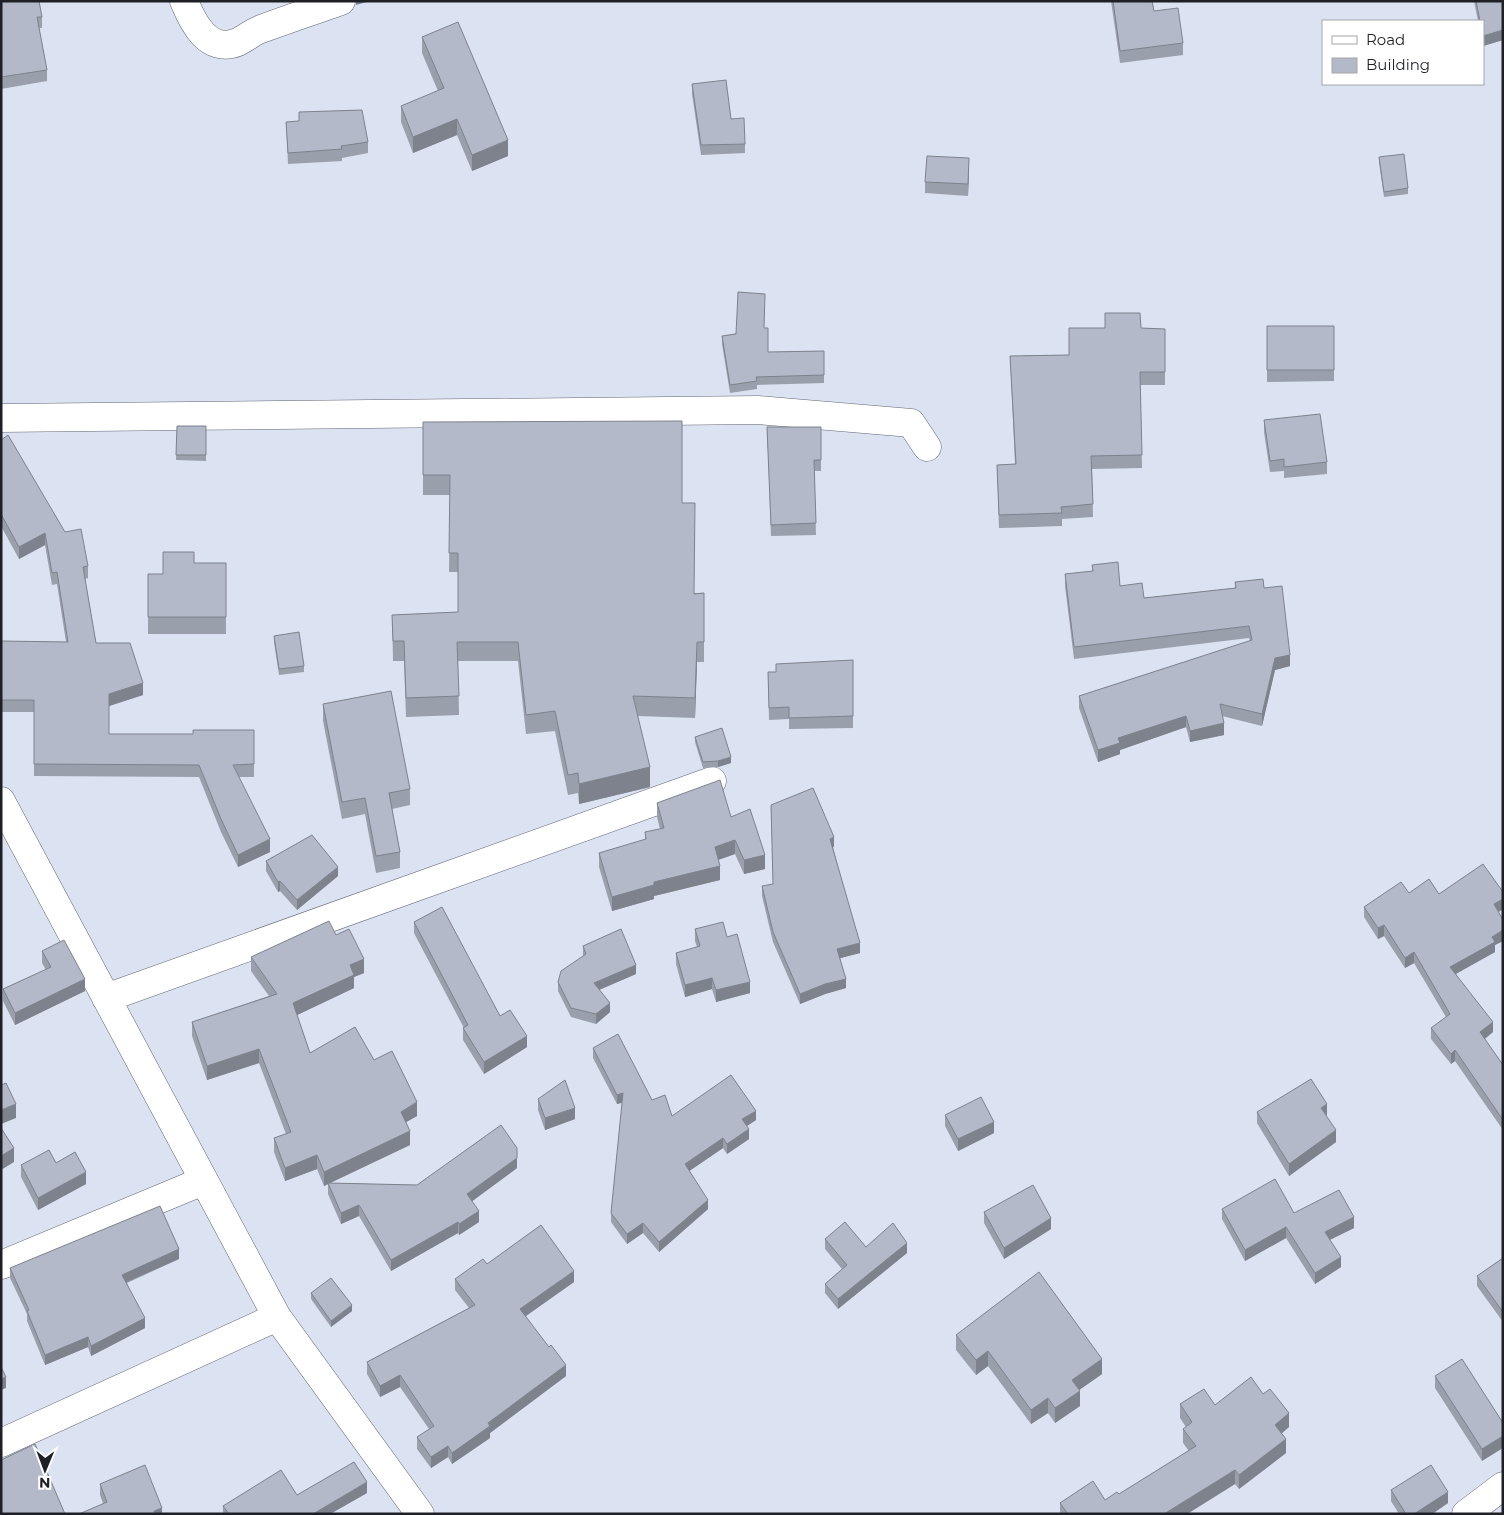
<svg xmlns="http://www.w3.org/2000/svg" width="1504" height="1515" font-family="Montserrat,sans-serif">
<rect width="100%" height="100%" fill="#dbe2f1"/>
<g fill="none" stroke-linecap="round" stroke-linejoin="round">
<defs>
<path id="minor" d="M184,1C193,23 208,54 238,42C246,38 253,32 261,29C288,19 315,10 341,1
M1,418L758,410L911,423L927,447
M1,801L277,1317L420,1514
M106,998L712,781
M1,1265L203,1181
M1,1443L277,1317
M1466,1514L1503,1486"/>
</defs>
<use href="#minor" stroke="#616674" stroke-width="29"/>
<use href="#minor" stroke="#fff" stroke-width="28"/>
</g>
<path fill="#9a9fac" d="M1,1L42,17V28H39L47,70V81L1,89Z
M1111,1H1152L1154,11L1183,43V55L1120,63Z
M1474,1H1503V40L1483,46V21H1478Z
M422,37L508,156L472,171L457,135L413,153L401,122V106L438,91L422,53Z
M692,84L731,119L745,144V153L701,155L692,94Z
M286,122L368,142V153L342,158V161L288,164Z
M1379,157L1408,188V194L1384,197L1379,162Z
M969,169L968,196L925,193V182Z
M1267,326H1334V381L1267,382Z
M764,328L768,352L824,351V383L757,385V389L730,393L722,344V336Z
M1141,328L1165,329V385H1140L1142,468L1092,469L1093,517L1062,519V526L999,528L997,465L1015,464L1010,356L1069,355Z
M1264,420L1327,462V474L1284,478V471L1270,472L1264,432Z
M423,422L682,503L694,593H704V662H697L695,718L638,716L650,787L579,804L578,793L568,795L555,731L526,734L518,661H458L459,715L406,717L404,661H393L392,615L458,612V572H449L450,495H423Z
M177,426H206V461L176,460Z
M767,427H821V471H814L816,535L771,536Z
M1,440L88,566V578L85,579L96,643L143,695L109,706V734H193L254,730V777H239L270,852L238,867L221,832L199,777L34,776V712H1V641L66,642L57,584L52,585L45,545L19,559L1,526Z
M194,563H226V634H148V574H163Z
M1092,565L1120,586L1144,598L1235,588V582L1264,588L1290,666L1275,670L1262,726L1222,716L1224,735L1190,742L1186,727L1120,750V754L1098,762L1079,708V696L1250,641L1249,638L1074,659L1065,586V574L1092,571Z
M274,636L304,666V672L279,675L274,642Z
M853,660V728L789,729V719L769,720L768,672H776Z
M323,704L410,789V805L392,809L400,852V868L376,873L365,814L342,819L323,721Z
M695,737L731,763L718,767L703,768L695,742Z
M657,803L731,817L765,869L744,874L735,854L718,860L720,880L654,896V899L612,911L599,867V853L645,840V832L660,829L657,817Z
M771,805L834,847H833L860,953L840,958L846,988L825,994L800,1004L773,942L762,896V886L773,884Z
M266,861L338,876L297,910L280,891L278,892L266,871Z
M1409,893L1439,894L1503,899V909L1498,912L1503,920V941L1495,945V952L1456,974L1493,1032L1485,1039L1503,1065V1130L1455,1061L1451,1064L1431,1039V1028L1446,1017L1414,963L1405,968L1384,936L1378,939L1364,917V907Z
M414,922L500,1016L527,1047L484,1074L463,1040V1028H464L414,933Z
M695,929L727,937L750,993L716,1002L712,989L685,997L676,964V953L697,947L695,941Z
M336,935L364,973L354,977V988L297,1015L310,1053L374,1060L417,1116L406,1122L410,1145L329,1183L417,1185L517,1168L472,1201L479,1222L459,1235L458,1233L391,1271L359,1216L341,1224L328,1194V1184L324,1186L317,1169L285,1181L274,1152V1138L286,1134L259,1063L207,1080L192,1036V1022L269,996L251,971V957Z
M583,946L636,974L599,990L610,1012L596,1024L571,1017L558,991V982L583,956Z
M42,951L85,991L15,1025L3,1001V989L46,970L42,963Z
M593,1048L652,1100L672,1116L756,1120L747,1126L749,1139L727,1154L723,1148L689,1171L708,1209L659,1252L643,1233L627,1244L611,1222V1213L622,1103L617,1104L593,1058Z
M538,1099L575,1119L545,1130L538,1110Z
M1257,1112L1336,1142L1289,1176L1257,1123Z
M945,1115L994,1133L958,1151L945,1126Z
M56,1163L86,1184L38,1210L21,1177V1165Z
M1222,1209L1294,1213L1354,1228L1330,1240L1341,1267L1315,1284L1286,1238L1245,1261L1222,1219Z
M984,1212L1051,1229L1004,1259L984,1223Z
M825,1239L866,1247L907,1253L838,1309L825,1293V1284L842,1269L825,1249Z
M1503,1258V1322L1477,1286V1276Z
M179,1259L127,1283L145,1328L91,1356L88,1347L45,1365L27,1321V1314L10,1278V1268Z
M487,1264L574,1282L526,1316L566,1376L490,1433V1438L452,1464L448,1457L431,1468L417,1449V1437L429,1429L400,1387L380,1397L367,1374V1362L469,1308L455,1290V1279Z
M311,1293L352,1311L331,1327L311,1299Z
M956,1335L1102,1374L1079,1390L1080,1406L1055,1423L1048,1413L1031,1424L988,1366L976,1375L956,1350Z
M1435,1376L1503,1423L1482,1461L1435,1388Z
M1263,1394L1289,1427L1282,1433L1286,1453L1239,1489L1235,1484L1187,1514H1060V1503L1105,1500L1119,1494L1189,1451L1183,1443V1429L1186,1427L1180,1418V1404L1215,1405Z
M100,1484L162,1514L103,1503L100,1495Z
M1391,1490L1448,1503L1432,1514H1399L1391,1501Z
M367,1493L330,1514H223V1506L297,1495Z"/>
<path fill="#7d828c" d="M356,1H370L356,5Z
M1503,30V40L1483,46V36Z
M457,119V135L413,153V137Z
M508,140V156L472,171V155Z
M969,158V169L968,196V184Z
M45,533V545L19,559V547Z
M697,642V662L695,718V698Z
M1290,655V666L1275,670L1262,726V714L1275,658Z
M143,683V695L109,706V694Z
M1186,716V727L1120,750V754L1098,762V750L1118,738Z
M1224,723V735L1190,742V731Z
M731,757V763L718,767V761Z
M650,767V787L579,804V784Z
M834,837V847L830,848V839Z
M270,839V852L238,867V855Z
M735,840V854L715,861V847Z
M765,855V869L744,874V860Z
M720,866V880L654,896V899L612,911V897L654,882Z
M338,867V876L297,910V900Z
M280,881V891L278,892V882Z
M1503,899V909L1494,915V904Z
M1384,925V936L1378,939V928Z
M1503,930V941L1495,945V952L1450,977V967L1492,937Z
M860,943V953L837,959V949Z
M1414,952V963L1405,968V958Z
M364,959V973L354,977V988L293,1017V1003L350,965Z
M636,965V974L594,992V983Z
M712,978V989L685,997V985Z
M85,979V991L15,1025V1013Z
M846,979V988L825,994L800,1004V994L825,984Z
M750,982V993L716,1002V990Z
M610,1003V1012L596,1024V1014Z
M1493,1022V1032L1480,1042V1032Z
M527,1036V1047L484,1074V1062Z
M259,1049V1063L207,1080V1066Z
M1455,1050V1061L1451,1064V1054Z
M623,1093V1102L617,1104V1095Z
M417,1102V1116L401,1125V1112Z
M16,1104V1118L1,1124V1110Z
M1327,1104V1116L1321,1108Z
M575,1108V1119L545,1130V1118Z
M756,1111V1120L742,1129V1119Z
M994,1122V1133L958,1151V1139Z
M749,1129V1139L727,1154V1144Z
M1336,1130V1142L1289,1176V1164Z
M410,1131V1145L324,1186V1172Z
M723,1138V1148L685,1174V1164Z
M14,1148V1162L1,1170V1156Z
M317,1155V1169L285,1181V1168Z
M517,1158V1168L467,1205V1194Z
M86,1172V1184L38,1210V1198Z
M708,1200V1209L659,1252V1242Z
M359,1205V1216L341,1224V1213Z
M479,1211V1222L459,1235V1224Z
M1354,1217V1228L1325,1242V1232Z
M1051,1218V1229L1004,1259V1248Z
M458,1222V1233L391,1271V1260Z
M643,1223V1233L627,1244V1234Z
M1286,1227V1238L1245,1261V1250Z
M907,1243V1253L838,1309V1299Z
M179,1249V1259L122,1284V1275Z
M1341,1257V1267L1315,1284V1273Z
M574,1271V1282L520,1320V1309Z
M352,1305V1311L331,1327V1321Z
M145,1318V1328L91,1356V1346Z
M88,1337V1347L45,1365V1355Z
M988,1351V1366L976,1375V1360Z
M1102,1359V1374L1072,1395V1380Z
M566,1365V1376L490,1433V1438L452,1464V1453L488,1423Z
M400,1375V1387L380,1397V1386Z
M6,1377V1388L1,1390V1379Z
M1080,1391V1406L1055,1423V1408Z
M1048,1398V1413L1031,1424V1410Z
M1289,1413V1427L1275,1439V1425Z
M1503,1436V1448L1482,1461V1449Z
M1286,1439V1453L1239,1489V1475Z
M448,1446V1457L431,1468V1457Z
M1235,1470V1484L1187,1514H1164Z
M367,1482V1493L330,1514H313Z
M1448,1492V1503L1432,1514H1414Z
M162,1508V1514H154V1511Z"/>
<path fill="#b3b9c8" stroke="#7d828c" d="M1,1H39L42,17H37L47,70L1,77Z
M1113,1H1152L1154,11L1178,8L1183,43L1120,51Z
M1476,1H1503V30L1483,36V21H1480Z
M458,22L508,140L472,155L457,119L413,137L401,106L444,88L422,37Z
M726,80L731,119L744,118L745,144L701,145L692,84Z
M362,110L368,142L341,146L342,149L288,153L286,122L299,121V112Z
M1404,154L1408,188L1384,192L1379,157Z
M927,156L969,158L968,184L925,182Z
M738,292L765,294L764,328H768V352L824,351V375L756,377L757,381L730,385L722,336L736,334Z
M1105,313H1140L1141,328L1165,329V372H1140L1142,455L1091,456L1093,504L1061,507L1062,513L999,515L997,465L1016,464L1010,356L1069,355V328H1105Z
M1267,326H1334V370H1267Z
M1320,414L1327,462L1284,467V459L1270,461L1264,420Z
M682,421V503H695L694,594L704,593V642H697L695,698L633,696L650,767L579,784L578,773L568,775L555,711L526,715L518,642H457L459,696L406,698L404,641H393L392,615L458,612V553H449L450,475H423V422Z
M177,426H206V455H176Z
M767,427H821V460H814L816,523L771,525Z
M8,435L65,532L81,529L88,566L83,567L96,643H130L143,683L109,694V734H193V730H254V764L233,765L270,839L238,855L221,819L199,765L34,764V700H1V641L68,642L57,572L52,573L45,533L19,547L1,514V440Z
M163,552H194V563H226V617H148V574H163Z
M1118,562L1120,586L1142,583L1144,598L1236,588L1235,582L1263,579L1264,588L1282,586L1290,655L1275,658L1262,714L1220,704L1224,723L1190,731L1186,716L1118,738L1120,743L1098,750L1079,696L1252,640L1249,626L1074,647L1065,574L1093,571L1092,565Z
M299,632L304,666L279,669L274,636Z
M853,660V716L789,718V707L769,708L768,672H776V664Z
M391,691L410,789L389,793L400,852L376,856L365,798L342,802L323,704Z
M722,728L731,757L718,761L703,762L695,737Z
M720,780L731,817L750,809L765,855L744,860L735,840L715,847L720,866L654,882V885L612,897L599,853L646,839L645,832L664,828L657,803Z
M813,788L834,837L830,839L860,943L837,949L846,979L825,984L800,994L773,932L762,886L773,884L771,805Z
M312,835L338,867L297,900L280,881L278,882L266,861Z
M1483,864L1503,892V899L1494,904L1503,920V930L1492,937L1495,942L1450,967L1493,1022L1480,1032L1503,1065V1120L1455,1050L1451,1054L1431,1028L1450,1014L1414,952L1405,958L1384,925L1378,928L1364,907L1401,882L1409,893L1429,879L1439,894Z
M442,907L500,1016L510,1010L527,1036L484,1062L463,1028L468,1025L414,922Z
M329,921L336,935L349,929L364,959L350,965L354,975L293,1003L310,1053L355,1027L374,1060L392,1051L417,1102L401,1112L410,1131L324,1172L317,1155L285,1168L274,1138L291,1132L259,1049L207,1066L192,1022L277,994L251,957Z
M723,922L727,937L737,934L750,982L716,990L712,978L685,985L676,953L700,946L695,929Z
M621,929L636,965L594,983L610,1003L596,1014L571,1008L558,982L561,971L586,954L583,946Z
M64,940L85,979L15,1013L3,989L51,967L42,951Z
M618,1034L652,1100L665,1095L672,1116L731,1075L756,1111L742,1119L749,1129L727,1144L723,1138L685,1164L708,1200L659,1242L643,1223L627,1234L611,1213L623,1093L617,1095L593,1048Z
M1311,1079L1327,1104L1321,1108L1336,1130L1289,1164L1257,1112Z
M565,1080L575,1108L545,1118L538,1099Z
M6,1083L16,1104L1,1110V1085Z
M981,1097L994,1122L958,1139L945,1115Z
M501,1125L517,1148V1158L467,1194L479,1211L459,1224L458,1222L391,1260L359,1205L341,1213L328,1183L417,1185Z
M1,1128L14,1148L1,1156Z
M49,1150L56,1163L75,1152L86,1172L38,1198L21,1165Z
M1275,1179L1294,1213L1339,1190L1354,1217L1325,1232L1341,1257L1315,1273L1286,1227L1245,1250L1222,1209Z
M1033,1185L1051,1218L1004,1248L984,1212Z
M160,1206L179,1249L122,1275L145,1318L91,1346L88,1337L45,1355L27,1311L29,1310L10,1268Z
M845,1222L866,1247L893,1223L907,1243L838,1299L825,1284L847,1265L825,1239Z
M541,1225L574,1271L520,1309L549,1347L551,1345L566,1365L488,1423L490,1426L452,1453L448,1446L431,1457L417,1437L434,1426L400,1375L380,1386L367,1362L475,1305L455,1279L483,1259L487,1264Z
M1503,1258V1312L1477,1276Z
M1039,1272L1102,1359L1072,1380L1080,1391L1055,1408L1048,1398L1031,1410L988,1351L976,1360L956,1335Z
M331,1278L352,1305L331,1321L311,1293Z
M1462,1359L1503,1423V1436L1482,1449L1435,1376Z
M1,1367L6,1377L1,1379Z
M1251,1377L1263,1394L1270,1389L1289,1413L1275,1425L1286,1439L1239,1475L1235,1470L1164,1514H1068L1060,1503L1093,1481L1105,1500L1117,1492L1119,1494L1196,1446L1183,1429L1192,1422L1180,1404L1204,1389L1215,1405Z
M35,1444L65,1514H1V1460Z
M354,1462L367,1482L313,1514H229L223,1506L281,1470L297,1495Z
M145,1465L162,1508L154,1511L155,1514H79L107,1502L100,1484Z
M1431,1465L1448,1492L1414,1514H1406L1391,1490Z"/>
<rect width="1504" height="1515" fill="none" stroke="#1e2026" stroke-width="5"/>
<rect x="1322" y="20" width="162" height="65" fill="#ffffff" stroke="#a5a6a8"/>
<rect x="1332" y="36" width="25" height="8" fill="#ffffff" stroke="#a5a6a8"/>
<text x="1366" y="45" font-size="15" fill="#1e2026">Road</text>
<rect x="1332" y="58" width="25" height="15" fill="#b3b9c8" stroke="#a5a6a8"/>
<text x="1366" y="70" font-size="15" fill="#1e2026">Building</text>
<g transform="translate(45 1470) rotate(181)" stroke="#ffffff" stroke-width="4" paint-order="stroke">
<path d="M0-4L9 19L0 12L-9 19Z" fill="#1e2026"/>
<text y="-8" font-size="14" font-weight="bold" text-anchor="middle" fill="#1e2026">N</text>
</g>
</svg>
